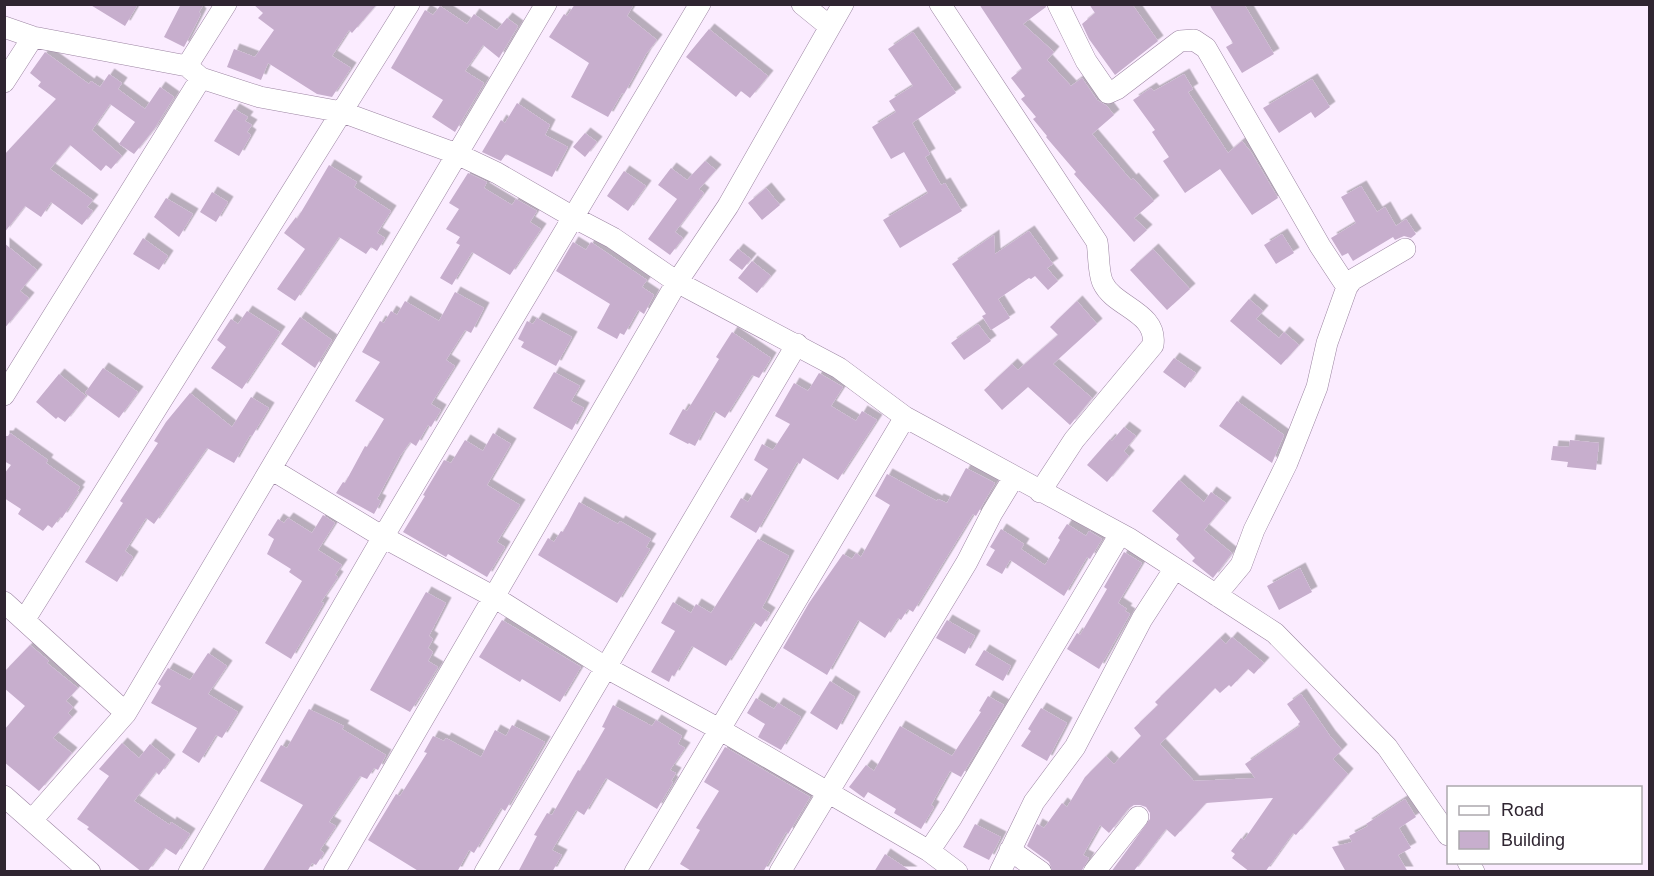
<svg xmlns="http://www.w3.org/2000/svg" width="1654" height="876" font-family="Arial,sans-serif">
<defs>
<filter id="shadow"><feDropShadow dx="5.5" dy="-5.5" stdDeviation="0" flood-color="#0004"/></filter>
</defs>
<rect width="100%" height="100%" fill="#fbecff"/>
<path fill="#c7aecd" filter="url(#shadow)" d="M89,4H138L125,26Z
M181,4H204L199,12L201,14L184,47L164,37Z
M253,4H377L352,33L349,30L332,56L351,68L332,97L317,94L268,63L261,80L227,67L234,49L255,57L274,30L258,18L263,13Z
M575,4H634L627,16L657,40L646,54L624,94L622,93L608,117L571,97L589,63L549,37L564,14L567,16Z
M979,4H1045L1046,7L1023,24L1054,52L1047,60L1071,86L1082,78L1097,100L1107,106L1114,115L1092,134L1131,180L1133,178L1154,201L1134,218L1147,230L1134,242L1074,174L1076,172L1046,137L1047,136L1033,119L1036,117L1021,99L1025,96L1011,78L1022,69Z
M1089,4H1132L1158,41L1115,75L1089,39L1082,24L1095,13Z
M1209,4H1244L1274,54L1242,73L1226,47L1233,43Z
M440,6L467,24L474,14L497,30L507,18L518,26L499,58L483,45L465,71L484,83L455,132L432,117L443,100L391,68L425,10L433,15Z
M709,29L768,76L750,98L741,91L736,97L686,57Z
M913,32L956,93L912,123L930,154L925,157L941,185L945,183L962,211L900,248L883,220L928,193L904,152L891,159L872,127L896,112L889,101L913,86L888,49Z
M45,52L89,84L91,81L100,87L109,74L122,83L118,89L145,109L160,87L174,97L154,129L134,154L119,144L135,122L110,104L92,130L122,156L111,169L106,165L101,171L70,145L50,169L93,200L87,207L93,211L82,225L51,202L41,217L25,206L4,233V155L56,99L38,86L41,82L30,73Z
M1184,74L1193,89L1188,92L1228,153L1242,141L1251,152L1278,198L1252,215L1220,169L1185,193L1163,161L1169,157L1152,132L1155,130L1133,100L1151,88L1154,91Z
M1312,79L1330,107L1315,118L1311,112L1279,133L1263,108Z
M517,103L550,125L545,135L568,147L552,177L506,154L501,161L482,152L501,120L505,123Z
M234,109L248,117L245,121L252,125L247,132L251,135L239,156L214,141Z
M585,133L597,142L585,157L573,147Z
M705,161L716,170L699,189L704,193L675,232L683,238L670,255L648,239L677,199L658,185L671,168L687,180Z
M329,165L357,182L354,187L391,211L377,233L385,238L377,251L371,247L366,254L339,237L295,301L277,289L305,249L284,233L296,217L297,219Z
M624,171L646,186L628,211L607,196Z
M468,173L487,182L484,188L512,205L516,199L537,211L530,222L541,229L510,275L472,252L452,285L440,278L460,245L456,243L460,237L446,229L459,209L449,203Z
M1361,186L1377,212L1385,207L1396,226L1406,219L1416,234L1411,238L1404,236L1395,240L1393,237L1353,261L1348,253L1342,256L1331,238L1356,223L1341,197Z
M766,188L780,205L762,220L748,203Z
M212,192L228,202L216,222L200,212Z
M166,198L193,214L179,237L154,217Z
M1029,231L1053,264L1047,268L1058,281L1048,290L1035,276L1031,279L1029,278L998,299L1010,318L991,330L982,316L986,314L952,264L994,235L995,254Z
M1282,234L1294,253L1276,264L1264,245Z
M143,238L168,256L159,270L133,254Z
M573,242L586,250L591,242L647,280L642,287L654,295L644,314L638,310L624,335L620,333L617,339L597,328L610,304L556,271Z
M4,243L37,270L20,291L29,298L4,329Z
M738,249L751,259L742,270L729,260Z
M1153,249L1190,289L1167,310L1130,270Z
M752,261L771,276L757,293L738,278Z
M455,292L484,308L471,333L465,330L446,360L455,366L431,404L441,410L431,427L428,425L416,446L410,442L400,456L377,499L381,501L374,514L336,493L343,482L345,483L365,446L367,447L384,419L355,401L380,362L362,352L380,321L384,323L391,311L397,315L405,301L439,321Z
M1249,299L1263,311L1256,319L1279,338L1284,332L1299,345L1281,365L1230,321Z
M1077,301L1097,324L1053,364L1092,398L1070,425L1028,387L1002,410L984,390L1012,364L1018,370L1058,335L1050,327Z
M247,311L280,332L242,389L211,368L226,347L217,340L231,319L238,324Z
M300,317L332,340L315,368L281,344Z
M537,318L572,337L556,366L521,347L524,342L518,339L527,321L533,324Z
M978,324L991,341L964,360L951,343Z
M732,332L771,358L759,378L752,375L725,418L714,411L695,446L689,443L688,444L669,434L683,409L687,411L719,359L716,357Z
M1174,358L1196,373L1185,388L1163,372Z
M103,368L138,392L119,418L85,393Z
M554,372L580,386L571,401L584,408L572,430L533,408Z
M819,373L843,387L831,406L856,421L862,411L877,420L838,480L803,458L800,464L797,462L756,533L730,517L741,498L748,502L768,469L754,460L762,444L773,450L790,424L775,416L794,383L808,391Z
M59,374L86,396L65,422L58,417L56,419L36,402Z
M190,393L232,427L251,397L269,408L252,436L250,435L234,463L207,448L154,524L146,518L125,551L133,557L117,582L85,562L123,503L120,501L158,443L154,441L166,422Z
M1237,401L1284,435L1272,463L1219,426Z
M1124,427L1136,436L1124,451L1129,456L1107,482L1087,465L1110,439L1112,441Z
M10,433L48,460L46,463L80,487L77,491L79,492L62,518L60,517L52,528L48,525L43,531L18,514L21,509L4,498V474L11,465L4,461V436H8Z
M493,433L511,444L487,485L520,505L497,542L505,547L487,577L448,554L446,557L403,532L425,496L423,495L444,460L451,463L465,440L483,451Z
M1570,440L1599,443L1596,470L1567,467L1568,462L1551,460L1553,446L1569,447Z
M966,468L995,483L976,516L973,514L913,612L908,609L901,620L898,618L885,638L858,620L827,675L783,648L809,603L843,554L852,559L856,553L861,557L890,505L875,496L887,474L937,501L938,499L947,503Z
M1179,480L1204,502L1211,492L1226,503L1204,530L1232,553L1213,578L1192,561L1195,558L1176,539L1179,535L1152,511Z
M579,502L618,524L620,521L651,539L646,547L650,549L617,603L538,555L548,538L554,542L561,531L563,532Z
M323,515L335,523L318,550L342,565L335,575L338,577L321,602L324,603L291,659L265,643L302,581L289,572L291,569L267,554L274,539L268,535L278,519L284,523L288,518L312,533Z
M1067,524L1086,536L1089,531L1102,539L1090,559L1087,557L1064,596L1010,560L1002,574L986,565L995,550L990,547L1001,529L1024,544L1021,549L1045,565L1060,540L1058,538Z
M758,539L789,556L762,608L770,613L761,627L754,622L726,666L692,646L674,676L672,675L669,682L651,672L675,631L661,623L673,602L691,613L696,604L711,613Z
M1124,552L1142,563L1118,603L1127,609L1125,611L1130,614L1099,669L1067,649L1077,633L1080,635L1107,589L1104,587Z
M1300,568L1312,592L1279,610L1267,586Z
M426,592L446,603L429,636L433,639L428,648L433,652L428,661L438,667L410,712L370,690Z
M502,620L581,667L560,702L522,679L520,682L479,657Z
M947,620L975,636L965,654L936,638Z
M1232,637L1264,663L1254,674L1248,669L1231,687L1229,685L1220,693L1215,688L1160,744L1194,781L1255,778L1245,764L1300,726L1298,724L1300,722L1287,704L1301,694L1330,736L1342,750L1333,759L1348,774L1296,835L1293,833L1265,872H1250L1232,858L1235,854L1231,851L1241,838L1244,840L1273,798L1206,803L1175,837L1166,829L1133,872H1111L1150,819V813L1146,807L1140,805H1134L1128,809L1109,833L1100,825L1083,855L1089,858L1081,872H1053L1049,862L1027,846L1037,824L1044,828L1062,803L1067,807L1085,777L1106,756L1114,764L1141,736L1134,728L1158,705L1155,702L1220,638L1226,644Z
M30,645L49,661L47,663L78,688L66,701L73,707L68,713L72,717L53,738L72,753L39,791L4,762V730L25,706L4,688V672Z
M984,650L1011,666L1003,681L975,665Z
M208,653L227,666L208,694L238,712L222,738L216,735L199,763L182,752L197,728L151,703L161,686L158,684L168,668L190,680Z
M830,681L855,697L837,730L810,713Z
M988,696L1004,705L961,777L950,771L931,805L934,807L921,829L894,813L896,809L868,792L864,798L849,787L866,765L874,771L900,726L952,756L981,712L979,711Z
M756,698L774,709L778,703L801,717L781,750L758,737L765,724L747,713Z
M613,705L652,726L656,720L682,736L678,744L685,748L670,770L676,773L671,781L673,782L657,809L606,778L584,815L576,810L552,850L562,855L552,872H518L537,836L534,835L547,813L552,815L578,770L580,771L605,728L602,727Z
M1041,708L1067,723L1047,761L1021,746L1031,731L1028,729Z
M309,709L344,726L342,729L386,755L378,770L374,768L367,779L360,776L329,822L336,826L320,850L324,853L316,865L312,863L307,872H262L303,805L260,781L281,745L287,748Z
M512,725L545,742L505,811L501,808L474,853L469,850L457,872H420L368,840L396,794L400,796L427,753L424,752L433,736L444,741L446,738L481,757L495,730L506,736Z
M122,743L139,758L150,744L170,760L159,775L156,772L134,801L170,825L171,822L190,834L176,855L165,848L147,872H142L87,829L89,827L77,819L109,776L99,769Z
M725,747L810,797L788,834L786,832L763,872H693L680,864L700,830L696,828L719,791L704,782Z
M1405,799L1416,817L1399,828L1411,848L1398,855L1408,872H1346L1332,847L1352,842L1349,836L1368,826L1366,824Z
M975,824L1001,837L989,860L963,847Z
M885,854L912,872H874Z"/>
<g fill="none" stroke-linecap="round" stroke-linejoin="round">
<defs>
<path id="minor" d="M802,4L829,26
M940,4L1097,242C1099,252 1098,274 1103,283C1114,307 1158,312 1153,345L1074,440L1040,492
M1058,4L1086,61L1108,93L1117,89L1180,41L1194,40L1206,48L1320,246L1347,287
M4,27L33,37L187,66L201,78L260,97L342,112L457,154L497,173L573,217L613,238L677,282L839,368L905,417L1130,539L1275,633L1387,747L1448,835
M187,66L226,4
M4,82L33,37
M4,395L201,78
M271,469L383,537L494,597L605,667L719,729L929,851L952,817L1120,534
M1216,595L1241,565L1254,530L1287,463L1317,387L1327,343L1347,287L1352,280L1405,249
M4,602L126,713
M25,619L409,4
M4,796L90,872
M32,820L126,713L546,4
M1010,850L1041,872
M929,851L957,872
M1468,862L1474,872
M189,872L383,537L700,4
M334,872L677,282L728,206L843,4
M485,872L797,344
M635,872L905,417
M780,872L967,562L992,513L1014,477
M1000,872L1034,802L1075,747L1142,619L1175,568
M1094,872L1138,817"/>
</defs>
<use href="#minor" stroke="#9c85a2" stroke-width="22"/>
<use href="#minor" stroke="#fff" stroke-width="21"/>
</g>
<rect width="1654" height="876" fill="none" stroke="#2f2531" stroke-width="12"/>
<rect x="1447" y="786" width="195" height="78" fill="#ffffff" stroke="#aca8ad" stroke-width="1.5"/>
<rect x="1459" y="806" width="30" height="9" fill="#ffffff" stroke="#aca8ad" stroke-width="1.5"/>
<text x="1501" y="816" font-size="18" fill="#2f2531">Road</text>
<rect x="1459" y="831" width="30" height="18" fill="#c7aecd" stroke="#aca8ad" stroke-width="1.5"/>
<text x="1501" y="846" font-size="18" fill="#2f2531">Building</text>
</svg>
